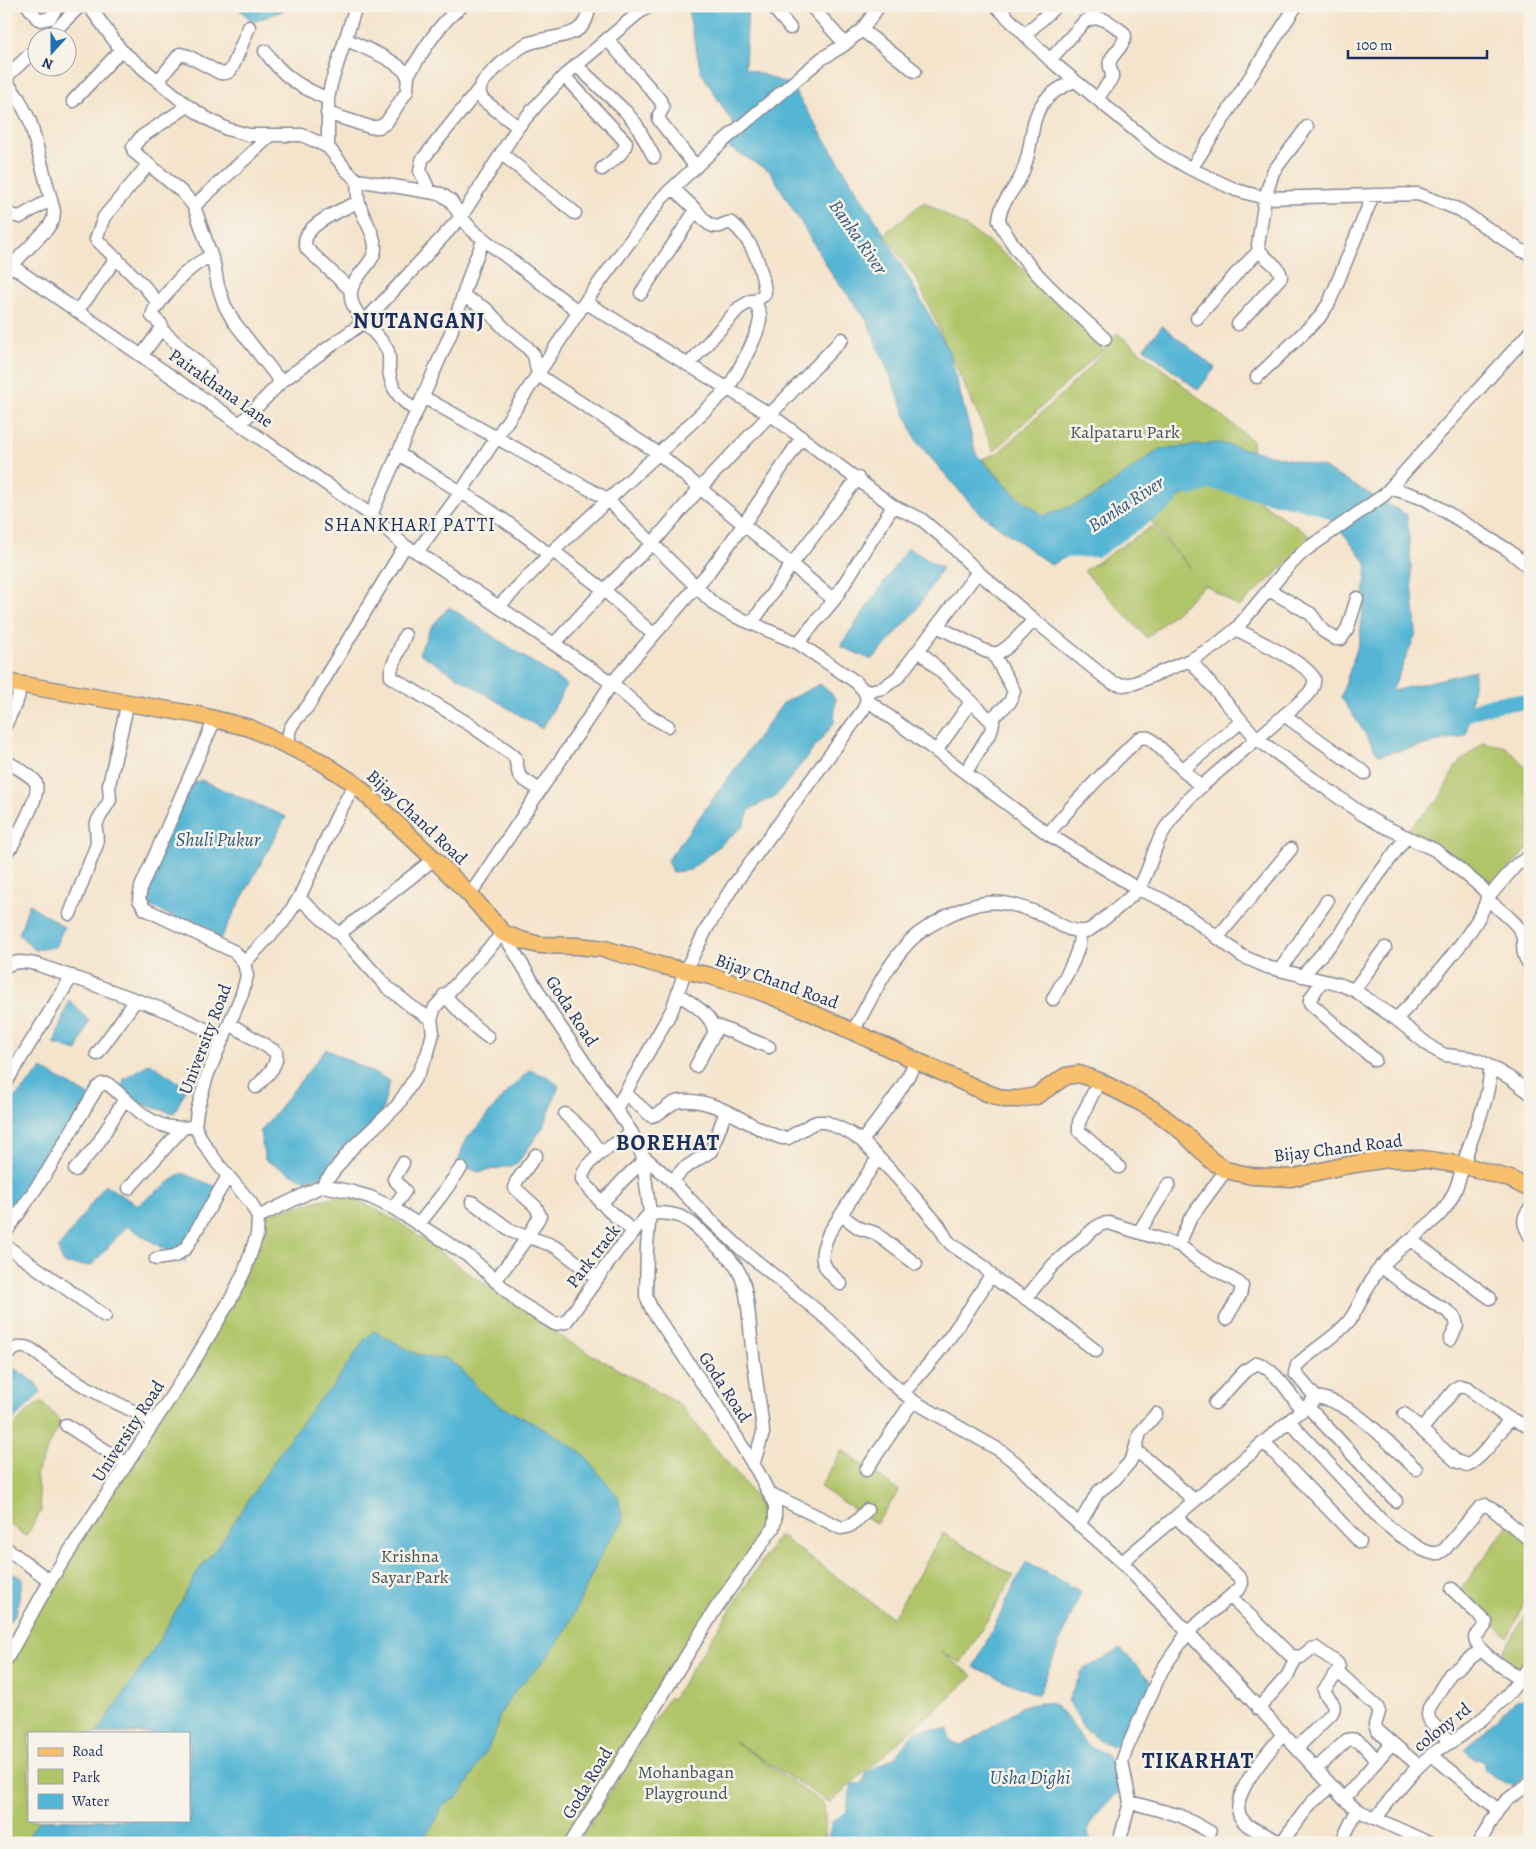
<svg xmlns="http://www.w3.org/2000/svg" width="1536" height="1849" font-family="Alegreya,serif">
<rect width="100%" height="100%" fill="#f7f3e8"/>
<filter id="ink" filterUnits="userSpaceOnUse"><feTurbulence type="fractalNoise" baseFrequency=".02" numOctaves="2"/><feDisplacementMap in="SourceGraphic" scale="10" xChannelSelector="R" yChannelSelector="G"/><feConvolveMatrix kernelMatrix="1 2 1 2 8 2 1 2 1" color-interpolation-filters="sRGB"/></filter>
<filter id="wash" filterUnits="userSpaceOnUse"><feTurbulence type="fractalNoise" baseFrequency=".0096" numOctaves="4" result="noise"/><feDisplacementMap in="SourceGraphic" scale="20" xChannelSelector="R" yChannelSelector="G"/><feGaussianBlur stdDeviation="1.12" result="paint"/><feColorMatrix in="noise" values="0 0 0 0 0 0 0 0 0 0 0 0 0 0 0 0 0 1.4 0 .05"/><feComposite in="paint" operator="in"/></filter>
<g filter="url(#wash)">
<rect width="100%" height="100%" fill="#f5e4cc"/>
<path fill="#b0c468" stroke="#667a63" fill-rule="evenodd" d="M924,202L968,228L992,245L1102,330L1101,351L994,451L917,280L884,234Z
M1117,333L1252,440L1255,498L1314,539L1239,607L1205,585L1147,638L1084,571L1152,526L1193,571L1135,502L1055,526L1029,510L982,459L998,453L1063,393L1090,367Z
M1483,742L1506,747L1530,771V846L1489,890L1405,832L1439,799L1456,766Z
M333,1197L357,1200L399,1222L466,1271L563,1338L679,1404L775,1520L567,1843H6V1660L185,1376L266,1214ZM29,1733H189V1820H29Z
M41,1401L61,1422L36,1473L41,1511L26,1536L6,1522V1435L25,1414Z
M842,1450L899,1491L876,1524L820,1487Z
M1513,1519L1530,1534V1590L1508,1637L1459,1592Z
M943,1533L1014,1576L961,1663L940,1652L973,1676L830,1803L734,1741L824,1804L826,1843H578L669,1697L672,1699L779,1535L893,1618Z
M1525,1615L1530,1618V1664L1521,1676L1500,1662L1502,1654Z"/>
<path fill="#55b5d4" stroke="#387299" d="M236,6H295L253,22Z
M687,6H748L745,68L791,85L884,234L949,351L976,454L1013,493L1044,516L1090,499L1160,449L1219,443L1322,467L1407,515L1416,633L1392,691L1475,671L1466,736L1379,755L1341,697L1360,639L1367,564L1322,506L1210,481L1051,565L977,511L917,442L867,320L833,276L770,171L721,143L737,130L701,72Z
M1162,326L1215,368L1198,390L1144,348Z
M908,548L942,568L915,612L872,660L840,646Z
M449,607L567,685L542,729L419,653L431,627Z
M820,684L836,698L834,723L776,796L750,809L743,826L690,870L672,872L667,861L784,702Z
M201,780L286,817L220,939L146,904L144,889L192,784Z
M29,904L64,927L55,947L34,950L19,934Z
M69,1000L89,1021L77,1051L54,1044Z
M326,1049L390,1081L380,1118L335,1170L306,1181L265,1160L260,1132Z
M150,1063L187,1088L174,1113L118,1098L124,1079Z
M42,1069L90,1096L15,1213L6,1216V1107Z
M529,1070L548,1077L559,1086L544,1126L516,1165L479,1172L457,1164L465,1141L503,1097Z
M182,1173L222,1189L184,1262L127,1226L91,1266L63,1264L58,1249L105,1185L138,1205Z
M374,1331L414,1353L430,1358H445L461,1369L483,1394L506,1409L552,1433L584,1455L618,1497L623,1522L604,1548L566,1631L548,1656L516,1690L507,1703L499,1716L497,1729L489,1746L464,1789L457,1798L447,1802L440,1809L437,1819L420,1843H24L39,1820H189V1733H97L159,1641L198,1571L219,1545L289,1439L319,1400L334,1385L365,1339Z
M9,1365L35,1382L41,1392L6,1428V1367Z
M1026,1562L1081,1592L1038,1695L974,1667Z
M6,1570L23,1579L16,1613L6,1626Z
M1121,1649L1154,1685L1127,1742L1111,1747L1085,1730L1068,1700L1083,1670Z
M1521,1699L1530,1702V1772L1514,1785L1506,1784L1485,1770L1483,1760L1474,1759L1465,1749L1512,1703Z
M1040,1703H1051L1064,1714L1086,1744L1106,1754L1117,1773L1121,1791C1111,1799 1090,1817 1088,1831C1088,1834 1090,1839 1091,1843H827L832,1822L846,1813L852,1784H862L867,1772L894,1758L916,1730L949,1729V1740L962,1746L1023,1706Z"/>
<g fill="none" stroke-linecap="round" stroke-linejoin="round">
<path stroke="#55b5d4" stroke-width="16" d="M1191,488L1210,481L1322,506L1338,515
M1059,550L1097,549L1170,499
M1451,720C1472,711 1507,696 1530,705"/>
</g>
</g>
<g filter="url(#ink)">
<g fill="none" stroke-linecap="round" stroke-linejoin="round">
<defs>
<path id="minor" d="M28,6L37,18L41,20L50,18L58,6
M89,6L121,50L188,106L206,118L227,129L249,135H302L328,147
M356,6L331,84L328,99V147L347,171L357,180L441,194L451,201L461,217L473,231L579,312
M772,6L790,28
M811,6L845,44
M996,6L1050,60L1160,151L1191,169L1236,190L1265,198L1418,194L1460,210L1520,250L1530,253
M862,30L915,71
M1025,35L1056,6
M47,38L80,6
M607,39L660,100L663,108L659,115V120L696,167
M265,51C282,76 300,87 328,99
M1050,60L1084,22C1099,12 1111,23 1124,33L1125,36C1124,46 1114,52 1110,61C1108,67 1113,72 1112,78L1097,99
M576,65L625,111L636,124L654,157
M408,75C424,50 438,24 462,6
M564,76L626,142C626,153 610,162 602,169
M6,77L38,47
M159,80L180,54L188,56L220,73C228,74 230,72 233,66L249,27
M6,81L19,99L30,121L54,211L53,220L47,229L6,271
M1075,81C1020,103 1040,134 1021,176C1014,191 999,204 999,221C1023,268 1067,303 1105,339
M73,101L121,50
M188,106L141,137L133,147L134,152L183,193L194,206L214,264L218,286L225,306L234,322L281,382
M327,113L370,127H379L386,123L407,91L408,75C395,59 364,48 345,39
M518,127L483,100L480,95C478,84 486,79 492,72C503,62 512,52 525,45C549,33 587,44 589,6
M501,153L575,213
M148,165L104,217L96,239L144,286L159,304
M1191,169L1296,6
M357,180C358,187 357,196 359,203C362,217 374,231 375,246C376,263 353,275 351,292C348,313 378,332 387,349C390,354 389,362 389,368C390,389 400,399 416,411
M430,192L420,171L422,160L479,89
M194,206L271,135
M6,211L11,215L20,217L51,199
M12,266L371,515L405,546
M351,290L307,249C295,227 344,209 358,202
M641,293L696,210L673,188
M463,296L486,309L505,329L526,346L534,355L538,375L658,453L834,600
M585,302L771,415L893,506L921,519L946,540L978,572L1034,620L1103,676L1113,683L1123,685L1135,683L1190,660L1215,646L1236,629L1287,568L1304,551L1384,495L1530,332
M77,310C92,295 102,275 117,258
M1197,318L1237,273L1259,251
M1238,324L1281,277C1280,263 1260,259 1258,245L1265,198L1273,172L1307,127
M161,329L209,373
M142,355L161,329V324L152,316L154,310C171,288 186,267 211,256
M688,365L739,308L751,301H757
M1257,377L1319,318L1329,303L1373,195
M423,397L607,499L715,605L732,615L798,643L856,682L865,692L867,700L863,710L733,886L707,928L685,971L672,1010L616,1109
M241,423L281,382L364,322L395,289L461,217L518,127L536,106L564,76L637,14L649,6
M397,453C449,485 503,515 549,555
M1391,488L1425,499L1508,550L1530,568
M371,515L450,335L473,265L484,239
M553,551L604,590L654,635
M417,552L612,683L648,715L668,726
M1269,590L1311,614L1323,631L1336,639H1341L1347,630L1357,598
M499,606L553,551L728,389C737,372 758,338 760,319C761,314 758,309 756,304L758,299L764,295L765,291C761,265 753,241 732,223C727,222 725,224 720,226C709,229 702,217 696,210
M752,623L792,564L858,478
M937,626L985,651C989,652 993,654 997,653C1009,650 1025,629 1034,620
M405,635L391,670V677L472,726L509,752L515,757L519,775L523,779L540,790
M798,643L834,600L893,506
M554,644L604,590L652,544L700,488L842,339
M919,650L993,723L991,731L966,772
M1190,660L1257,739L1362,814L1381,825L1435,850L1451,862L1482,888L1487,894C1489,919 1416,999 1396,1019
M865,692L883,688L898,677L978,572
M867,700L1048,834L1138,889L1163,900L1193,919L1242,956L1267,967L1341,985L1354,990L1396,1019L1432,1048L1445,1055L1471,1058L1482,1062L1510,1078L1530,1093
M1284,715L1365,773
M991,719L1010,702L1014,691L993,653
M6,724L18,698L20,684
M292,748C282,729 297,719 308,706L405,546L417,552L461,492L585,302L662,198L721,143L821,59L844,45L862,30L879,6
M936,751L971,702
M6,761C15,767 28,773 35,781C43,793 18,833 12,846L6,852
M1183,769L1241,722
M1048,834C1076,800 1106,770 1138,739C1146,736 1149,737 1155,743L1201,787
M1530,857L1516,865L1487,899C1497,908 1516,921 1521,932C1527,944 1518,950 1530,965
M470,895L612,683L708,573L744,524L802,437
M299,898L339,934L387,987L412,1007L431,1019
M70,914L97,844L96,826L98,820L110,800L109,785L112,771L128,702
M339,934L434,859
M1217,938L1291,849
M244,963L284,921L299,898L337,816L355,784
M6,966C17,960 28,962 39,965L167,1011L224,1038
M1280,970L1327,901
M1302,976L1340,934L1366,892L1406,837
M1322,981L1310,999V1003L1375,1060
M1354,990L1385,948
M678,994C691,1003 715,1016 714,1034L696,1066
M444,995C459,1010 471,1026 488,1037
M1053,999C1064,978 1081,955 1080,931
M230,1024L276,1052C279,1066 265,1077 256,1087
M712,1024L769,1047
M853,1031C870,1002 885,967 909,942C917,933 929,926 940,920C977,899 1000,897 1040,914C1054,920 1072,936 1089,930C1095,927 1134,895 1138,889C1146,879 1152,856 1157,844C1167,821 1185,801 1203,785C1229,762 1255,741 1281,718C1290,710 1301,702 1309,693C1312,689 1315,684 1314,679C1311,665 1250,637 1236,629
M97,1054L136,1000
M1099,1081L1079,1122V1131L1119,1167
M6,1082L72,976
M625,1093L651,1116C663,1115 669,1101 681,1101C719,1098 749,1128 782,1138H788L810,1125L817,1122H826L848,1132L862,1141L896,1176L939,1226L947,1240L952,1245L983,1266L995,1279L1048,1313L1096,1351
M565,1114L584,1131L601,1153
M632,1133C617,1143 582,1160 582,1180L608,1210L634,1232
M862,1141C882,1114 903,1091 916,1060
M642,1155L672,1181L706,1216L739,1247L820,1313L848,1338L887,1379L913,1401L1001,1451L1017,1464L1064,1511L1122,1562L1344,1799L1357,1810L1429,1843
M75,1170L97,1145L124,1100
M672,1181L683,1169L711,1151L726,1111
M322,1186L352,1148L397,1106L419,1072L428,1052L433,1033L431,1019L435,1007L503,933L555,1019L632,1133L642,1155L650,1213L647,1247L646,1296L652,1310L711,1396L758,1472L775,1505V1520L773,1528L716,1608L571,1843
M129,1188L182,1129
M472,1202L513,1232L549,1244L559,1249L597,1278
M601,1203C616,1190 626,1173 644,1162
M393,1208L405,1191L394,1179L403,1163
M1530,1209C1521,1218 1524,1226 1530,1236
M841,1215L859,1228L875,1233L916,1264
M258,1217L322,1186L349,1191L370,1197L393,1208L471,1258L520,1303L555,1324L566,1322L617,1251L650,1213C679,1212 687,1217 707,1237C719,1248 733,1259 740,1274C748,1291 749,1319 751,1338C754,1366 758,1393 762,1421L763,1433L753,1465
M419,1224L441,1196L461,1168
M6,1232L47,1172L97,1088L102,1084H108C137,1107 152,1135 195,1126
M1139,1232L1169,1184
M1411,1240L1490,1298
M1179,1245L1190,1219L1226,1170
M6,1246L105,1316
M156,1259L175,1256L186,1248L228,1176
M1381,1266L1406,1286L1447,1311L1455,1318L1457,1326L1450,1340
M495,1281L527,1238L540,1216L536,1207L515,1188L516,1182L536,1155
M841,1284C820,1265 818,1259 829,1233L878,1158
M1026,1298L1053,1265L1095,1228L1102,1224L1109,1223L1179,1245L1197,1259L1239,1283L1242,1286L1240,1295L1226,1319
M6,1356C10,1352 17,1346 23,1347C32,1347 42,1358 49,1363C81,1387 119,1404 154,1421
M903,1393C939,1355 964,1319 991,1275
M1315,1397C1353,1401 1389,1444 1416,1469
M1215,1403L1245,1371L1257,1363C1275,1369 1292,1396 1302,1411
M1308,1407L1396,1501
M1404,1414L1456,1461L1467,1465C1482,1460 1500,1431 1510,1419
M1289,1421L1381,1520L1399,1535L1423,1550L1431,1553H1439L1445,1549L1480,1507L1486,1505L1490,1507L1530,1540
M66,1425L127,1464
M1421,1430L1455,1389L1460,1386L1468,1388L1498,1411L1510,1419L1530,1427
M1264,1442L1360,1542
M1135,1449L1194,1500
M866,1470L913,1401
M769,1493L841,1528C853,1528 859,1518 867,1510
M1079,1525L1098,1492L1115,1479L1129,1463L1133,1456L1140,1433L1156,1414
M6,1548L50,1581
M1122,1562L1314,1400L1313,1394L1295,1373L1297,1365C1313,1349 1334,1339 1349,1321C1362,1304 1367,1281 1382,1266C1400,1246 1423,1232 1441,1213C1459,1193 1461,1168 1470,1144C1479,1118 1490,1096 1490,1068
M1452,1589L1486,1622L1485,1626L1475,1637C1476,1653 1515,1676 1530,1682
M1231,1597L1291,1656L1301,1657L1311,1649L1316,1648L1337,1663L1339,1667L1338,1672L1324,1690C1327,1700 1338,1702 1332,1713L1297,1748
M6,1660L50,1581L193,1363L232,1297L245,1270L257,1235L258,1217L251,1203L218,1164L202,1141L195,1126L197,1111L207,1076L242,994L247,976L244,963L235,952L145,909L139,900L141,887L215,719
M1338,1672L1377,1707L1379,1712L1375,1725L1377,1730L1419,1766
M1258,1709L1288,1675L1296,1658
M1451,1742L1430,1721L1428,1715L1429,1708L1450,1674L1481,1650
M1432,1755L1498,1810
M1316,1769L1347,1740C1360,1736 1369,1752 1377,1761
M1344,1799L1392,1743
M1130,1802L1181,1816L1210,1832
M1376,1818C1393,1796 1410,1772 1431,1755C1441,1747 1453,1741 1463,1734C1489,1715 1513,1692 1530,1665
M1119,1843L1130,1802L1122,1762L1127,1748L1162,1670L1188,1632L1240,1588L1242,1583L1240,1578L1176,1517
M1280,1843C1269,1834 1249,1831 1241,1818C1227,1796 1270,1751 1283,1734
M1281,1843L1311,1803L1332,1786
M1341,1843L1357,1810
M1479,1843L1498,1810L1507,1800L1530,1783"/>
<path id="major" d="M6,682L198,715L250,728L320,761L355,784L434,859L470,895L503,933L521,940L539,945L578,946L605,949L663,966L711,976L756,990L799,1007L987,1093L1004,1099H1019L1036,1096L1066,1076L1079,1074L1099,1081L1153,1109L1184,1133L1212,1161L1226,1170L1252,1176L1291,1178L1343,1166L1387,1159H1421L1463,1165L1510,1179L1530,1189"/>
</defs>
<use href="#minor" stroke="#888a95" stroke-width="15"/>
<use href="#major" stroke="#888a95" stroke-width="19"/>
<use href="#minor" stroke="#fff" stroke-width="12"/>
<use href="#major" stroke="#f8bf6c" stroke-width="16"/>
</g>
</g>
<g text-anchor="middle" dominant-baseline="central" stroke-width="5" stroke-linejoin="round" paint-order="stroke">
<g font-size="18" fill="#1b2f5e" stroke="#f7f3e8">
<text transform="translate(221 388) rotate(35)">Pairakhana Lane</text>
<text transform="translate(417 817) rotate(43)">Bijay Chand Road</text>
<text transform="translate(777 981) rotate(20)">Bijay Chand Road</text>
<text transform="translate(572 1011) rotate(57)">Goda Road</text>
<text transform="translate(205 1039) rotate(-69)">University Road</text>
<text transform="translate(1338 1148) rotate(-7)">Bijay Chand Road</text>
<text transform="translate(593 1256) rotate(-52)">Park track</text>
<text transform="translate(725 1387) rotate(57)">Goda Road</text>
<text transform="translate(128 1431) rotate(-57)">University Road</text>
<text transform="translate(1442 1727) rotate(-38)">colony rd</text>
<text transform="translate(587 1783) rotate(-59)">Goda Road</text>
</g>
<g font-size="18" fill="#405460" stroke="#f7f3e8">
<text x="1125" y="432">Kalpataru Park</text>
<text x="410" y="1556">Krishna<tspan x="410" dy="21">Sayar Park</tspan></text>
<text x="686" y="1772">Mohanbagan<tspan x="686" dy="21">Playground</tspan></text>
</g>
<g font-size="19" font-style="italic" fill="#2c5781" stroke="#f7f3e8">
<text transform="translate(858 237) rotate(55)">Banka River</text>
<text transform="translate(1126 504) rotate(-33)">Banka River</text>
<text x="218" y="840">Shuli Pukur</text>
<text x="1030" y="1778">Usha Dighi</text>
</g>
<g font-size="19" letter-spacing="1" fill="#1b2f5e" stroke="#f7f3e8">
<text x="410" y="525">SHANKHARI PATTI</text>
</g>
<g font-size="22" font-weight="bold" letter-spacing="1" fill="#1b2f5e" stroke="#f7f3e8">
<text x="419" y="321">NUTANGANJ</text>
<text x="668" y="1143">BOREHAT</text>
<text x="1198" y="1761">TIKARHAT</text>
</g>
</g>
<rect width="1536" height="1849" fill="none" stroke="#f7f3e8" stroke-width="25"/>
<rect x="28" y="1732" width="162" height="90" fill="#f7f3e8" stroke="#9fa5b1"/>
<rect x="38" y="1748" width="25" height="8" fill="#f8bf6c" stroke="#9fa5b1"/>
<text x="72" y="1756" font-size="15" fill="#1b2f5e">Road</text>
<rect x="38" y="1769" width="25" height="15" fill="#b0c468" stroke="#9fa5b1"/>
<text x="72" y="1782" font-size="15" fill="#1b2f5e">Park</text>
<rect x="38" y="1794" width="25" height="15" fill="#55b5d4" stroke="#9fa5b1"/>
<text x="72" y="1806" font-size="15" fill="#1b2f5e">Water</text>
<g transform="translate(52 52) rotate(201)"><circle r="24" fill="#f7f3e8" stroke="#9fa5b1"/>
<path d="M0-4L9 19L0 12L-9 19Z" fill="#1f6fb2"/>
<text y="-8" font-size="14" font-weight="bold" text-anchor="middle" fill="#1b2f5e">N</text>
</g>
<path d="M1348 50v8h139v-8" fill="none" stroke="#1b2f5e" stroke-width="2.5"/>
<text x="1356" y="50" font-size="15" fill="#1b2f5e" stroke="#f7f3e8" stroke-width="4" paint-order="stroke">100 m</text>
</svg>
